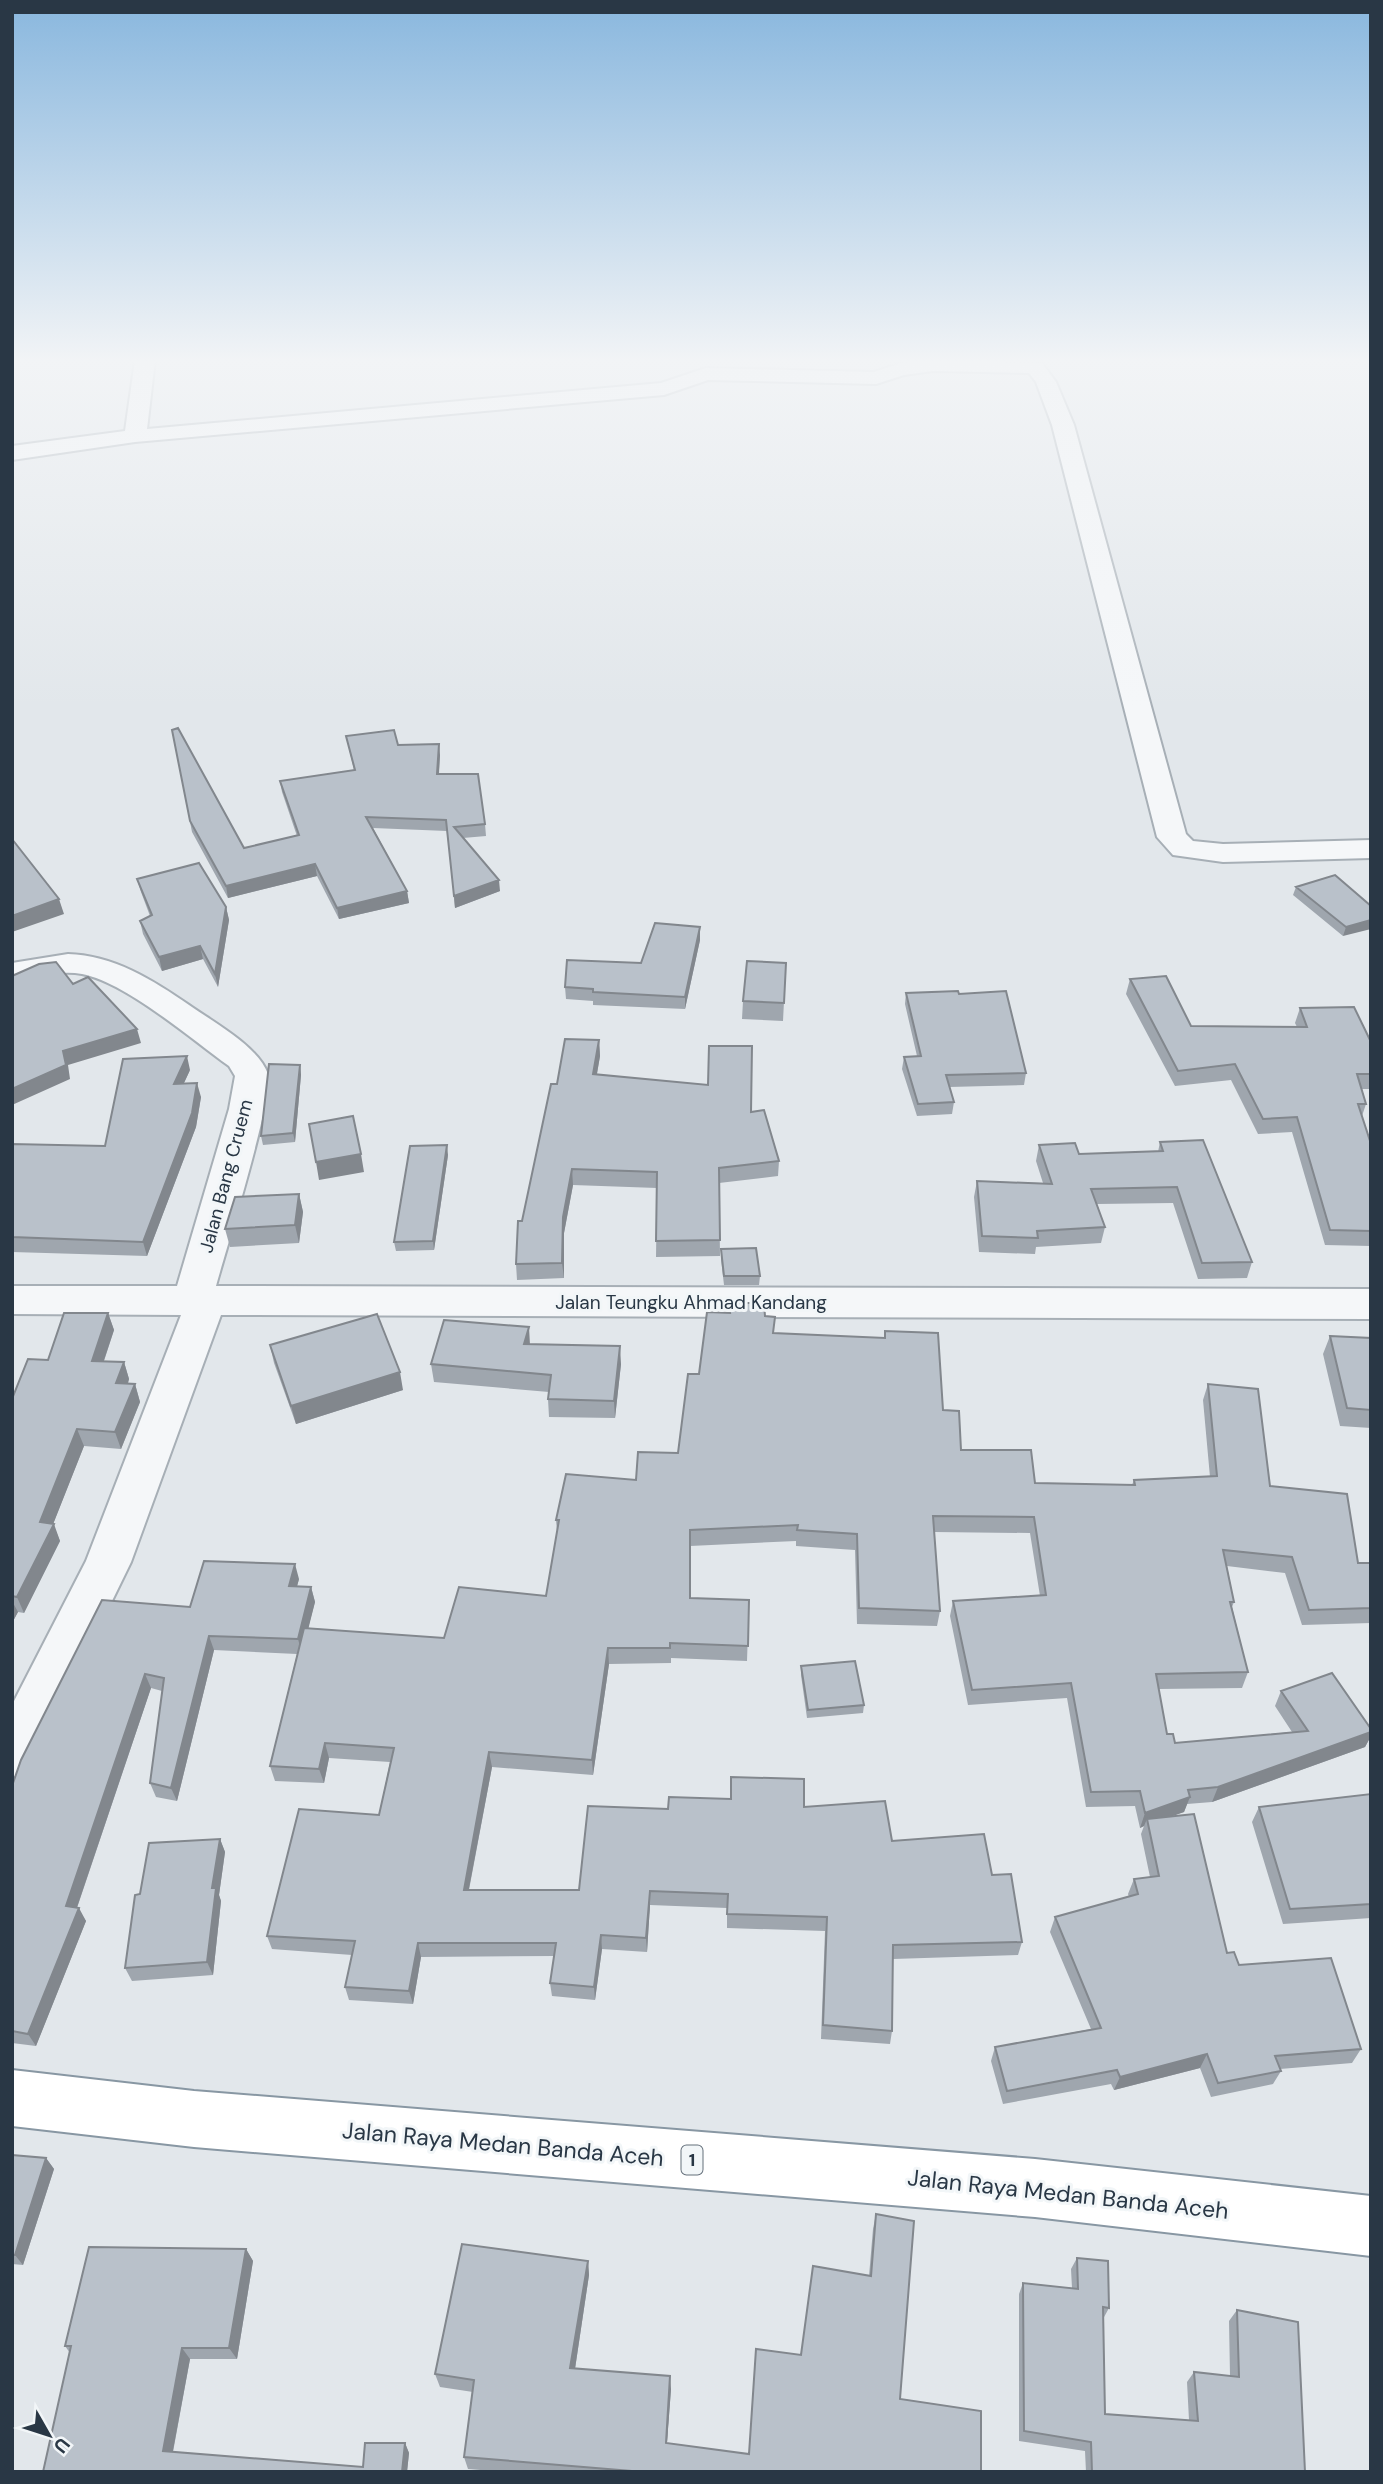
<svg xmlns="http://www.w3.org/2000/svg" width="1383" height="2484" font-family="'DM Sans',sans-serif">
<rect width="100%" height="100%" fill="#e2e7eb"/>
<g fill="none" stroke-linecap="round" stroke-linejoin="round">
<defs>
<path id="minor" d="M135,360H155L147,429L661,383L706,368L874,372L901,363L923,360L1042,363L1056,382L1074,425L1186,834L1193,841L1223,844L1371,840V858L1223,862L1173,855L1157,837L1052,425L1036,382L1029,373L933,371L904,375L876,384L708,380L664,395L135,442L12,460V446L125,431Z
M68,954C113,955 153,980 189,1005C213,1022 258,1046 268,1074C275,1093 224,1256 216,1286L1371,1289V1319L221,1315L131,1562L29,1771L12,1777V1705L86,1561L181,1315L12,1314V1286H177L229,1109L235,1076L229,1066C191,1039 127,983 82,974C59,970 35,977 12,983V963Z"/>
<path id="highway" d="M12,2070L194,2091L1035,2159L1371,2196V2256L1035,2217L194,2147L12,2126Z"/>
</defs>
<use href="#minor" stroke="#a7afb6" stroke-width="4"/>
<use href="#highway" stroke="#8897a3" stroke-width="4"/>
<use href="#minor" fill="#f5f7f9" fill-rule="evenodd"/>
<use href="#highway" fill="#fff" fill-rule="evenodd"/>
</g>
<path fill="#9fa6ae" d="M172,730L244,848L297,836L282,792L280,781L354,770L346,736L398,745L440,755L439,774L485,824L486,836L463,838L500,891L455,908L447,831L373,828L407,891L409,903L339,919L317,876L228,898L192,832Z
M137,879L226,907L229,920L218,987L203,959L162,971L143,934L140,921L150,916L141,892Z
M1296,887L1371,906L1343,936L1293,895Z
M700,927V940L685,1009L593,1005V1001L566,999L565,987L641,963Z
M786,963L783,1021L742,1019L743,1001Z
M1130,979L1191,1026L1297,1027L1295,1023L1300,1008L1371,1042V1089H1362L1366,1104L1362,1116L1371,1144V1246L1325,1245L1292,1132L1258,1134L1231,1080L1175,1086L1126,994Z
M906,993L1026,1073L1024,1085L949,1087L954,1102L952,1114L917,1116L902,1069L904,1057L917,1056L905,1004Z
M599,1040L600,1056L597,1074L751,1112L779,1161L778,1176L719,1183L720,1256L656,1257L657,1188L573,1185L564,1233V1278L517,1280L516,1264L522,1221L557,1084Z
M300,1065L301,1075L295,1142L263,1145L261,1136Z
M190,1070L184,1083L201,1097L196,1127L147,1256L12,1252V1144L105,1146Z
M1160,1142L1252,1262L1247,1278L1198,1279L1173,1203L1097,1204L1105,1227L1101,1243L1036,1247L1035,1254L979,1252L974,1197L977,1181L1043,1183L1036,1161L1039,1145L1079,1154L1158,1152Z
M448,1155L434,1250L396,1251L394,1242Z
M299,1194L303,1212L299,1243L230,1247L225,1229Z
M721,1249L760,1276L759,1285H724L721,1259Z
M728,1303L765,1316L774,1333L884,1338L885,1331L943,1410L961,1450L1035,1483L1132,1485L1134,1480L1210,1477L1203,1400L1208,1384L1270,1486L1358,1563H1371V1623L1302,1625L1285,1573L1227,1566L1234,1602L1232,1607L1248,1672L1242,1688L1159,1689L1167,1734L1175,1743L1292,1732L1275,1706L1281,1691L1371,1729V1736L1365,1747L1212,1802L1187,1804L1184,1812L1171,1816L1227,1953L1239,1965L1361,2049L1352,2063L1280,2069L1281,2071L1273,2084L1211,2097L1200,2068L1114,2090L1111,2084L1003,2104L991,2061L995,2047L1091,2029L1050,1932L1055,1917L1129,1897L1128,1894L1134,1879L1150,1877L1141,1834L1144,1826L1140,1828L1135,1806L1086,1807L1067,1698L968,1705L950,1616L953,1601L1040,1596L1030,1533L934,1532L940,1611L937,1626L857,1624L855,1550L796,1546V1541L690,1546V1598L749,1600L747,1661L671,1658V1663L609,1664L593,1775L492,1767L469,1890H579L668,1809L804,1807L892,1841L992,1875L1022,1942L1018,1955L893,1959L892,2031L890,2044L821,2039L825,1931L727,1928V1908L650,1905L647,1952L602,1949L595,2000L552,1996L550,1983L554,1956L421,1957L413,2004L349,2000L345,1987L352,1955L272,1949L267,1936L379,1815L390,1762L329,1758L324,1783L275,1781L270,1766L297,1654L214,1650L177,1801L156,1797L150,1783L162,1691L151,1688L77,1908L86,1921L36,2046L12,2043V1786L190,1607L299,1579L297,1586L311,1587L315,1602L308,1628L444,1638L546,1596L557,1531L556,1520L636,1480L678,1453L699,1374L728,1313Z
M108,1313L114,1330L104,1361L124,1362L129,1379L128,1384H135L140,1402L121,1449L84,1446L53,1524L60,1541L24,1613L18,1612L12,1623V1399L48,1360Z
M1330,1336L1371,1338V1428L1340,1426L1323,1354Z
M530,1344L621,1364L615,1418L549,1417L548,1399L549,1392L434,1382L431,1364Z
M270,1345L403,1390L296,1424L274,1363Z
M801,1666L864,1705L863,1713L807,1718L801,1675Z
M1371,1794V1918L1283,1924L1252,1822L1259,1807Z
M220,1839L225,1852L219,1895L221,1901L213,1975L132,1981L125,1968L140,1894Z
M12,2155L46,2158L54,2169L23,2265L12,2264Z
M876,2214L900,2399L981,2472H505L468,2469L464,2457L473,2392L440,2387L435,2374L588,2261L589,2275L575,2369L671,2389L667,2443L749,2454L801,2355L869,2276L873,2229Z
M246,2249L253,2261L237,2359H190L173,2452L363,2467L405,2443L409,2453L407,2472H43L70,2353L65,2346Z
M1077,2258L1109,2308L1103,2319L1105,2414L1189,2420L1187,2382L1194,2372L1230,2376L1229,2321L1237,2310L1305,2472H1086L1085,2451L1019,2441V2294L1023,2283L1072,2288L1071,2269Z"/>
<path fill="#82878d" d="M439,744L440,755L438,785L437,774Z
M315,864L317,876L228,898L226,886Z
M499,880L500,891L455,908L454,896Z
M407,891L409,903L339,919L337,908Z
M59,899L64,914L12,932V916Z
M226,907L229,920L218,987L215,974Z
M1371,920V929L1343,936L1346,927Z
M700,927V940L685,1009V997Z
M200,946L203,959L162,971L159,957Z
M137,1029L141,1043L68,1065L70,1079L12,1105V1089L63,1051Z
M599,1040L600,1056L594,1090L593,1074Z
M187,1056L190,1070L177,1098L174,1084Z
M300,1065L301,1075L295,1142L293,1133Z
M197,1083L201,1097L196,1127L147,1256L143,1242Z
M447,1145L448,1155L434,1250L433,1241Z
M361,1154L364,1172L319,1180L316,1162Z
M572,1169L573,1185L564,1233V1278L562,1263L563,1217Z
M299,1194L303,1212L299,1243L295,1225Z
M108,1313L114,1330L98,1378L92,1361Z
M529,1327L530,1345L524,1344Z
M620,1346L621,1364L615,1418L614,1401Z
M124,1362L129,1379L122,1400L116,1383Z
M400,1372L403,1390L296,1424L291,1406Z
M135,1384L140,1402L121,1449L115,1432Z
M77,1429L84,1446L52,1527L54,1524L60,1541L24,1613L17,1597L40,1522Z
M295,1564L299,1579L293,1601L289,1586Z
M311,1587L315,1602L302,1654L298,1639Z
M12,1601L18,1612L12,1623Z
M209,1636L214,1650L177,1801L171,1788Z
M608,1648L609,1664L593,1775L592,1760Z
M145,1674L151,1688L73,1919L66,1906Z
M1371,1732V1736L1365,1747L1212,1802L1218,1787Z
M325,1743L329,1758L324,1783L319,1769Z
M489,1752L492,1767L466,1904L464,1890Z
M1190,1797L1184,1812L1148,1825L1147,1819L1144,1826L1140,1828L1145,1813Z
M220,1839L225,1852L219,1895L221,1901L213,1975L207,1962L212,1888Z
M650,1891V1905L647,1952L646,1938Z
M79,1908L86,1921L36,2046L28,2034Z
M601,1935L602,1949L595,2000L594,1987Z
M418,1943L421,1957L413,2004L409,1991Z
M1207,2054L1200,2068L1114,2090L1120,2077Z
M46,2158L54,2169L23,2265L15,2255Z
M246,2249L253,2261L237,2359L229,2348Z
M588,2261L589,2275L573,2382L570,2368Z
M182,2348L190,2359L171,2461L163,2451Z
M670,2376L671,2389L666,2455V2443Z
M405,2443L409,2453L407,2472H402Z"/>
<path fill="#b9c1ca" stroke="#82878d" stroke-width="2" d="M178,728L244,848L299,835L280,781L355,770L346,736L394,730L398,745L439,744L437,774H478L485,824L454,827L499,880L454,896L446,820L366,817L407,891L337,908L315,864L226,886L190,821L172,730Z
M12,839L59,899L12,916Z
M199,863L226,907L215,974L200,946L159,957L140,921L152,915L137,879Z
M1335,875L1371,906V920L1346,927L1296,887Z
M655,923L700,927L685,997L593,992V989L565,987L567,960L641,963Z
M747,961L786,963L784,1003L743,1001Z
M56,962L73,984L88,977L137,1029L63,1051L66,1065L12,1089V976L39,964Z
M1166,976L1191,1026L1307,1027L1300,1008L1354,1007L1371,1042V1074H1357L1366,1104H1358L1371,1144V1231L1330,1230L1297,1117L1263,1119L1235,1064L1178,1071L1130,979Z
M958,991L959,994L1006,991L1026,1073L946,1075L954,1102L918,1104L904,1057L921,1056L906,993Z
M565,1039L599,1040L593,1074L708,1085L709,1046H752L751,1112L764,1110L779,1161L719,1168L720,1240L656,1241L657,1172L572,1169L563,1217L562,1263L516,1264L518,1221H522L551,1084H557Z
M187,1056L174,1084L197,1083L192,1113L143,1242L12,1237V1144L105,1146L123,1059Z
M269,1064L300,1065L293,1133L261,1136Z
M353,1116L361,1154L316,1162L309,1124Z
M1203,1140L1252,1262L1202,1263L1177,1187L1091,1189L1105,1227L1037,1231L1038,1238L982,1236L977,1181L1052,1184L1039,1145L1075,1143L1079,1154L1163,1151L1160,1142Z
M447,1145L433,1241L394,1242L410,1146Z
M299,1194L295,1225L225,1229L235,1197Z
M756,1248L760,1276H724L721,1249Z
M728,1303H764L765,1316L775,1317L773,1333L885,1338V1331L938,1333L943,1410L959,1411L961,1450H1031L1035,1483L1135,1485L1134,1480L1217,1476L1208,1384L1258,1389L1270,1486L1347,1494L1358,1563H1371V1608L1309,1610L1292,1557L1223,1550L1234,1602H1230L1248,1672L1156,1674L1167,1734H1173L1175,1743L1308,1731L1281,1691L1332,1673L1371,1729V1732L1218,1787L1188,1790L1190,1797L1145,1813L1140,1791L1091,1792L1071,1683L972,1690L953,1601L1046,1595L1034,1517L933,1516L940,1611L859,1608L857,1534L797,1530L798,1525L690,1530V1598L749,1600L748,1646L670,1643V1648H608L592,1760L489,1752L464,1890H579L588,1806L668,1809L669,1797L731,1799V1777L804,1779V1807L885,1801L892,1841L984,1834L992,1875L1011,1874L1022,1942L893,1945L892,2031L823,2025L827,1917L727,1914L728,1894L650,1891L646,1938L601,1935L594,1987L550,1983L556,1943H418L409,1991L345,1987L355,1941L267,1936L299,1809L379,1815L394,1748L325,1743L319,1769L270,1766L304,1628L444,1638L459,1587L546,1596L559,1520H556L566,1474L636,1480L638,1452L678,1453L688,1374H699L707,1312L730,1313Z
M64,1313H108L92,1361L124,1362L116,1383L135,1384L115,1432L77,1429L40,1522L54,1524L17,1597L12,1596V1399L28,1359L48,1360Z
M377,1314L400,1372L291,1406L270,1345Z
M444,1320L529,1327L524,1344L620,1346L614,1401L548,1399L551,1375L431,1364Z
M1330,1336L1371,1338V1410L1347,1408Z
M204,1561L295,1564L289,1586L311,1587L298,1639L209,1636L171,1788L150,1783L164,1678L145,1674L66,1906L79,1908L28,2034L12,2031V1786L21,1760L102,1600L190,1607Z
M855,1661L864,1705L808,1710L801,1666Z
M1371,1794V1904L1290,1909L1259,1807Z
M1194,1814L1227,1953L1234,1952L1239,1965L1331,1958L1361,2049L1275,2056L1281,2071L1218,2083L1207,2054L1120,2077L1117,2070L1007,2091L995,2047L1101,2028L1055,1917L1138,1894L1134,1879L1159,1876L1147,1819Z
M220,1839L212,1888H216L207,1962L125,1968L135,1895L140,1894L149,1843Z
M12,2155L46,2158L15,2255H12Z
M876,2214L914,2221L900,2399L981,2411V2472H644L464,2457L474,2380L435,2374L462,2244L588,2261L570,2368L670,2376L666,2443L749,2454L756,2349L801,2355L813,2266L871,2276Z
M89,2247L246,2249L229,2348H182L163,2451L363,2467L365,2443H405L402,2472H43L71,2346H65Z
M1077,2258L1108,2261L1109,2308L1103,2307L1105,2414L1198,2421L1194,2372L1239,2377L1237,2310L1298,2322L1305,2472H1092L1091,2442L1024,2431L1023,2283L1078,2289Z"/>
<linearGradient id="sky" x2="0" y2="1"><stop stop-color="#89b7de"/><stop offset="0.51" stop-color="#f2f4f6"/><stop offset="1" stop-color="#f2f4f6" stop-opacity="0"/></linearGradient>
<rect width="1383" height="708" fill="url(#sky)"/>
<g text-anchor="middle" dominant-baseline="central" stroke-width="6" stroke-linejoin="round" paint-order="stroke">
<rect fill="#f2f6f8" stroke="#65707b" stroke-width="2" x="681.5" y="2145.5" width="21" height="29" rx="5"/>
<g font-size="18" font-weight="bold" fill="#293745">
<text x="692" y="2160">1</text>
</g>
<g font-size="19" fill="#293745" stroke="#f2f6f8">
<text transform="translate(226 1176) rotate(-75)">Jalan Bang Cruem</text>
<text x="691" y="1302">Jalan Teungku Ahmad Kandang</text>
</g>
<g font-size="23" fill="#293745" stroke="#f2f6f8">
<text transform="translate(503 2144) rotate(5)">Jalan Raya Medan Banda Aceh</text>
<text transform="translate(1068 2194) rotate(6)">Jalan Raya Medan Banda Aceh</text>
</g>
</g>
<rect width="1383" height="2484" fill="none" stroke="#293745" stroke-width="28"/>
<g transform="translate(49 2435) rotate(129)" stroke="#f2f6f8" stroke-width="5" paint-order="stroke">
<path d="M0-5L12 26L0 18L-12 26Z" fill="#293745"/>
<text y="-10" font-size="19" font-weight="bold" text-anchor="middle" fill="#293745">U</text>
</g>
</svg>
